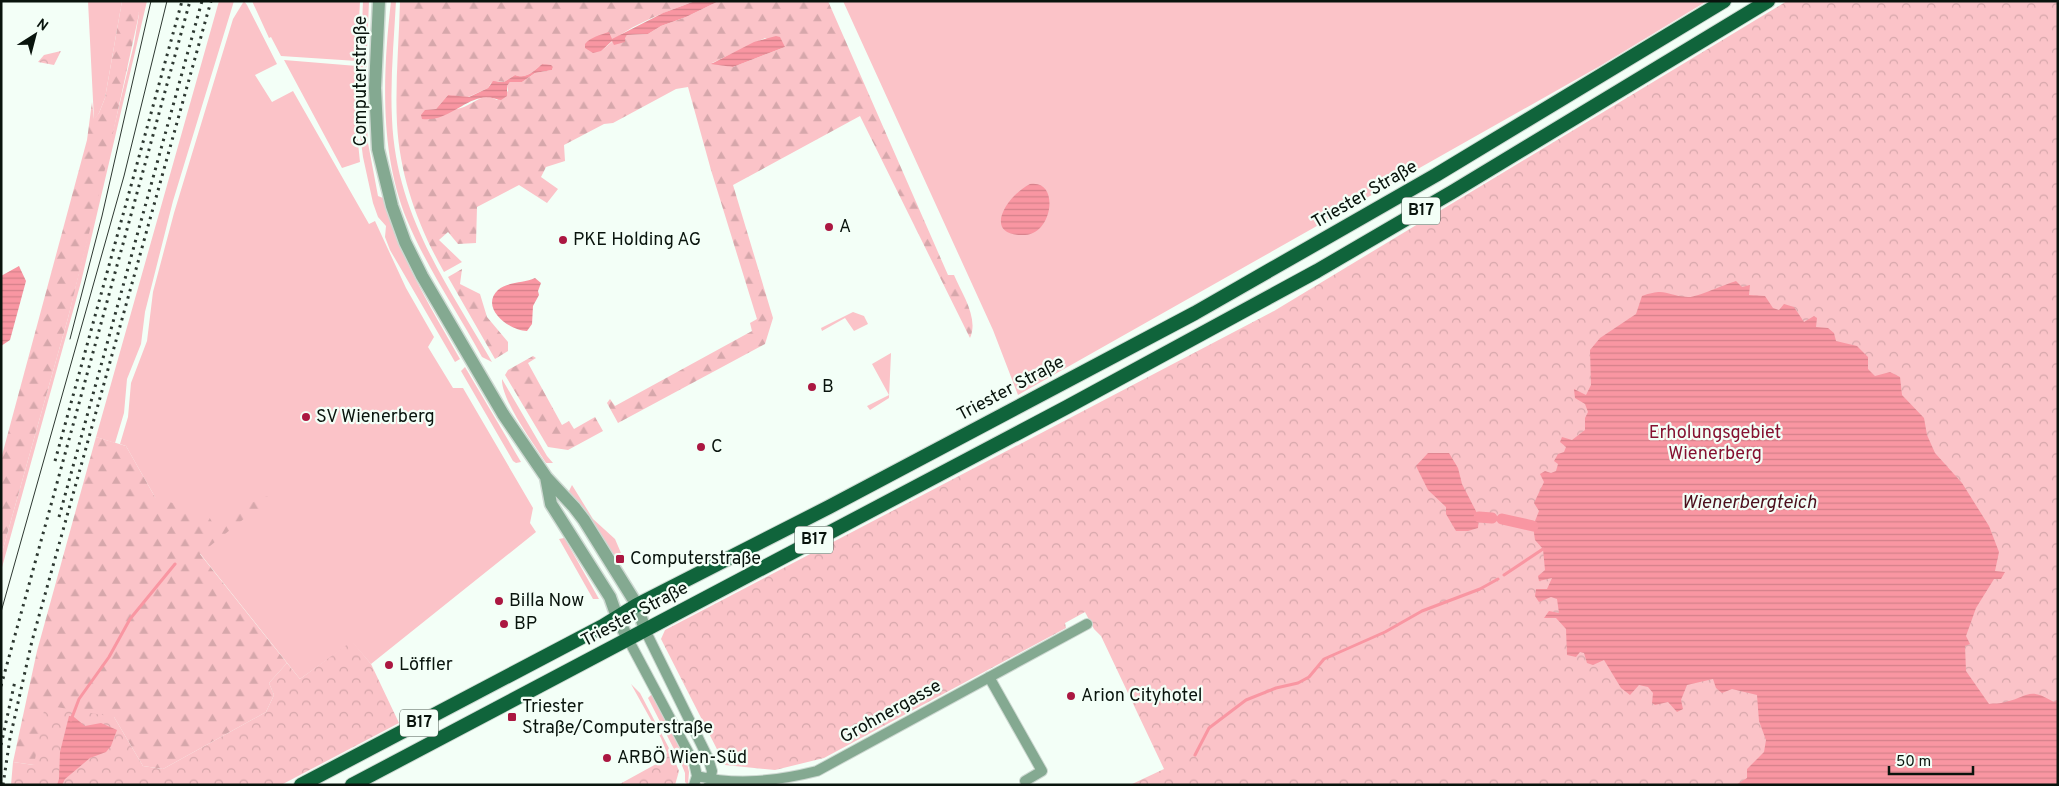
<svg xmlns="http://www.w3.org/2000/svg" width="2059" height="786" font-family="Overpass,sans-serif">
<defs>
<pattern id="forest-firs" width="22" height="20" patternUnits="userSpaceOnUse" patternTransform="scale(1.25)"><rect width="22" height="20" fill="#fbc3c8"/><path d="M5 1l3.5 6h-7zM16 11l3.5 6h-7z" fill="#d6a7ab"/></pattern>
<pattern id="park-crowns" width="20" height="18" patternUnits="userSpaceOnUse" patternTransform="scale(1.25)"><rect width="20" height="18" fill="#fbc3c8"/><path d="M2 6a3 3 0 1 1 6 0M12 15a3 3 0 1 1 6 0" fill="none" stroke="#d6a7ab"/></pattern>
<pattern id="water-rules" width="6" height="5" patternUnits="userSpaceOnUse" patternTransform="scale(1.25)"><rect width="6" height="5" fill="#f996a2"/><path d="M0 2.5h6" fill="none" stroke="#d4808a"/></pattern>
</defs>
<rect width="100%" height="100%" fill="#f3fff7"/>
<path fill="#fbc3c8" d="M88,1H122L105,98L99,113L94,120Z
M133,1H147L81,282L1,571V556L68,318L134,44L139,14Z
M219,1H234L173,201L145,312L141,344L127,379L124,413L115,443L96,437Z
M244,1L247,5L277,64L255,75L272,102L293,91L369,224L375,221L406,288L434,337L428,347L453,388H463L533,508L530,523L536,532L371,664L352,642L300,679L155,497L126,446L120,444L128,417L131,383L147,341L153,292L174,213L233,19Z
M252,1H360L357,61L281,56L271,37L269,38Z
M363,1H369L365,100L368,143L378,196L383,198C399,256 431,308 460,359L455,362L390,250L385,237L386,226L378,217L373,203L363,157L360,134L359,102Z
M391,1H396C394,40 390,80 392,119C396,215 446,282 492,362L482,357C457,311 427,268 407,220C379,152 383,72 391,1Z
M843,1H1707L1600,66L1018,395L993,330Z
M284,60L357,66L355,114L360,162L342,168Z
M853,312L864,316L868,324L854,331L845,318L822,331L821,328Z
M891,353L889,398L870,410L867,406L889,395L872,364Z
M465,367L521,462L516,463L513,461L461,371Z
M502,379L547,456L553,463H546C534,444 501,400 502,379Z
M572,485L593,519L615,539L621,553L620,557H614L568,493Z
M564,538L565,539L599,599H593L559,539Z
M631,684L640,693L671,752L667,753L661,738Z
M652,694L687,763L689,772L688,785L685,782V773L681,763L648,698Z"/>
<path fill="url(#forest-firs)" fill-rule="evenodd" d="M122,1H133L137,5L139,14L106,165L68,318L1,556V459L87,140L92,102L94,119L99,113L105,98Z
M400,1H695C663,13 625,26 601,51L613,41L624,38L627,35L648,34L661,26L686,17L719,1H828L948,275H954C962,294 979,318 970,338L860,116L733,185L773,318L765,344L618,423L607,403L610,399L615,406L752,331L750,323L757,319L711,170L688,87L676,89L613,123L604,124L564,145L565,161L546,167L541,177L558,189L547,203L519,185L477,207L476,243L458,244L448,232L439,240L462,262L444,272C418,226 400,177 397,124C395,83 399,42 400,1ZM765,38L785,47L733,67L712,63ZM542,64L553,67L552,70L535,73L522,82H510L507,86L508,91L497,100C483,91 474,104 461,108C450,111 436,109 425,110L436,109L448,95L466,98L488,88L491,83L498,81L504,82L515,75C526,80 535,70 542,64Z
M462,269L460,284L480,294L487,317L508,342V351L495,359L448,277Z
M533,356L536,358L528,363L562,425L569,421L574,429L595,417L603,431L568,450L548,447L505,375L508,370Z
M96,437L126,446L155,497L208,515L215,527L246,505L267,496L269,498L260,505L262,508L253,517L250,514L200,554L287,663L269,683L274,695L266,712L163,769L143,766L114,717L34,765L13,762L37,651Z"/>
<path fill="url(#park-crowns)" d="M1787,1H2058V785H1130L1164,769L1101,636L1094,629L1085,612L1065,623L1066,628L824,758L775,770L725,765L661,639L665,630L1274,311Z
M61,51L54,65L38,62L44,55Z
M352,641L371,664L399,723L281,785H11L13,762L34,765L45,705L114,717L143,766L163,769L266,712L274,695L269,683L287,663L300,679Z
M671,752L679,771L675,785H618L658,763L667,753Z"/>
<path fill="url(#water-rules)" d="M695,1H719L686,17L661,26L648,34L627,35L625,38V42L614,45L612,41L601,51L593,53L585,48V44C591,37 600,35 609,32L612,39L663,13Z
M776,36L780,37L785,47L733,67L711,64L754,42Z
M542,64L551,65L553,67L552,70L535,73L522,82H510L507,86V96L501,100C494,99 489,96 481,98C461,102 446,122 422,119L421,115L425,110L436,109L448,95L469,97L488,88L493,81L504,82L515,75C526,80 535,70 542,64Z
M1030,184C1060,179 1053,234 1025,235C981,237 1006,196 1030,184Z
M19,266L26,281L10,340L1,346V276Z
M535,278L541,283L538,291L539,295L533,306L532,324L527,331C510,331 479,308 498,290C507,282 524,283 535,278Z
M1736,281L1742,287L1750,285L1749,295L1765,296L1773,308L1779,310L1784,304L1794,307L1804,322L1814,316L1817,318L1816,327L1828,328L1834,333L1836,341L1857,346L1868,357V369L1875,376L1890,372L1900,377L1902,395L1924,418L1927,435L1935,453L1962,483L1989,526L1999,552L1995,571L2005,572L2001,579H1994L1976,608L1966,636L1970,644L1965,646L1966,671L1989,704C1994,703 2000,704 2005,702C2029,697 2027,686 2054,702L2058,699V785H1736L1747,778V769L1764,752L1766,740L1759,721L1757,695L1732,689L1722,693L1716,688L1713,679L1687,685L1681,700L1683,709L1677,712L1668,702L1655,705L1652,703L1653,693L1648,687L1639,685L1630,695L1621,688L1604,660L1593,665L1587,663L1584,653L1580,652L1576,657L1567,655L1566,629L1556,618H1544L1549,611L1559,613L1557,599L1551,597L1539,602L1535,596L1536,589H1547L1552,578L1539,581L1538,576L1545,570L1543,549L1535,540L1533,526L1539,511L1534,503L1544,482L1540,474L1545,471L1551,473L1556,471L1558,464L1554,461L1558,454L1564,452L1566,447L1560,442L1562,437L1572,440L1585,430V418L1588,412L1585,404L1575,398L1574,389L1586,395L1591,385L1590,350L1600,338L1636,314L1642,296C1667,287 1666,296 1688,297C1695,298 1726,284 1736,281Z
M1428,453H1449L1458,468L1462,484L1479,517L1478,528L1468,531H1456L1446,514V507L1428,490L1416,466Z
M69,716L74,717L85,726L101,723L117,730L111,746L106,752L90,758L65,779L62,785H57L59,779L60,752Z"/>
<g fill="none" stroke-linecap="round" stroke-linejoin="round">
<path stroke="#f996a2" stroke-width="3" d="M1504,575L1543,549
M71,720L79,699L109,657L130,619L175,564
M1195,755L1209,728L1246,700L1276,688L1298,683L1309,677L1324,659L1385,632L1422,611L1480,589L1498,579"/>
<path stroke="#f996a2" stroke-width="11" d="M1479,517L1492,518
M1502,519L1533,526"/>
<defs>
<path id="minor" d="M645,630L708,758L712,771L709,785
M628,639L694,763L697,776L694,785
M989,677L1042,771L1025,781
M697,776C737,786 777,781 817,771L1087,624"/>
<path id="tertiary" d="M379,1L375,88L378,149L392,206L405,242L422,276L503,414L546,477L574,507L584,520L637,605L645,630
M546,477L551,504L610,597L617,617L628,639"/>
<path id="primary" d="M301,785L603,626L637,605L829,507L1195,313L1436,175L1724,1
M352,785L1067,407L1317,271L1454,191L1768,1"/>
</defs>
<use href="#minor" stroke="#ced9d2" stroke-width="12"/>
<use href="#tertiary" stroke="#ced9d2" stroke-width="15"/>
<use href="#primary" stroke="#ced9d2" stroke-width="16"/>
<use href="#minor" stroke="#84a991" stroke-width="10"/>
<use href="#tertiary" stroke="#84a991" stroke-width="12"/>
<use href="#primary" stroke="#10643b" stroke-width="14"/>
<path stroke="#2d3831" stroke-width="1" d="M70,339L102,216L151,1
M1,612L124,176L167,1"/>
<path stroke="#2d3831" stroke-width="3" stroke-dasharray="2.5 5" stroke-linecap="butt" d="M55,461L182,1
M59,517L202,1
M1,686L190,1
M1,745L15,681
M3,785L10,738L32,641L211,1"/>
</g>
<g fill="#ab1741" stroke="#f3fff7" stroke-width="2">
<circle cx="829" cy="227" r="5"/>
<circle cx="563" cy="240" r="5"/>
<circle cx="812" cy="387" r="5"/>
<circle cx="306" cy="417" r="5"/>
<circle cx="701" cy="447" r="5"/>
<rect x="615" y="554" width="10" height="10" rx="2.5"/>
<circle cx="499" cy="601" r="5"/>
<circle cx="504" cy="624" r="5"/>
<circle cx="389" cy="665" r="5"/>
<circle cx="1071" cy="696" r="5"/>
<rect x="507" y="712" width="10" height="10" rx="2.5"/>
<circle cx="607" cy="758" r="5"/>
</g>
<g text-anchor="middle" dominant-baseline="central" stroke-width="4.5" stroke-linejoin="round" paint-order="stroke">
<g fill="#f3fff7" stroke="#4f5a53" stroke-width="1">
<rect x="1402" y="197.5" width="38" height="27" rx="4"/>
<rect x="795" y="526.5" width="38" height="27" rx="4"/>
<rect x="400" y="709.5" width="38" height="27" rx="4"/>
</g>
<g font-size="16" font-weight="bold" fill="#09140d">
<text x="1421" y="211">B17</text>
<text x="814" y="540">B17</text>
<text x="419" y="723">B17</text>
</g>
<g font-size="18" fill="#09140d" stroke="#f3fff7">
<text transform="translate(361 81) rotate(-90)">Computerstraße</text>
<text transform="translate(1365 195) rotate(-30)">Triester Straße</text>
<text transform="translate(1011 389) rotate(-28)">Triester Straße</text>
<text transform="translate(635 615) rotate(-28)">Triester Straße</text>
<text transform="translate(891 712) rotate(-29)">Grohnergasse</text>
</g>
<g font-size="18" fill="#09140d" stroke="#f3fff7" text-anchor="start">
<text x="839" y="227">A</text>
<text x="573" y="240">PKE Holding AG</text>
<text x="822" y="387">B</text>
<text x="316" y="417">SV Wienerberg</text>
<text x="711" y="447">C</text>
<text x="630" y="559">Computerstraße</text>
<text x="509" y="601">Billa Now</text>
<text x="514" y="624">BP</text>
<text x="399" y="665">Löffler</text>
<text x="1081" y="696">Arion Cityhotel</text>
<text x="522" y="707">Triester<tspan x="522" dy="21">Straße/Computerstraße</tspan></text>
<text x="617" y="758">ARBÖ Wien-Süd</text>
</g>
<g font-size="18" fill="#861131" stroke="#f3fff7">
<text x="1715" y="433">Erholungsgebiet<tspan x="1715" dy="21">Wienerberg</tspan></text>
</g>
<g font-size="19" font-style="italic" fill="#4c101d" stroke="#f3fff7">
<text x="1749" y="503">Wienerbergteich</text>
</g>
</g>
<rect width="2059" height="786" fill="none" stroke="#09140d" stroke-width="5"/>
<g transform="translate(35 35) rotate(36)" stroke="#f3fff7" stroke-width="4" paint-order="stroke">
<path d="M0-4L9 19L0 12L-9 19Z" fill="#09140d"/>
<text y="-8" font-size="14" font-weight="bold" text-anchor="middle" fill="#09140d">N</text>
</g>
<path d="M1889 766v8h84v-8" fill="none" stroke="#09140d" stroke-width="2.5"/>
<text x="1896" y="766" font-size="15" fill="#09140d" stroke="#f3fff7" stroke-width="4" paint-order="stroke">50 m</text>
</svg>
